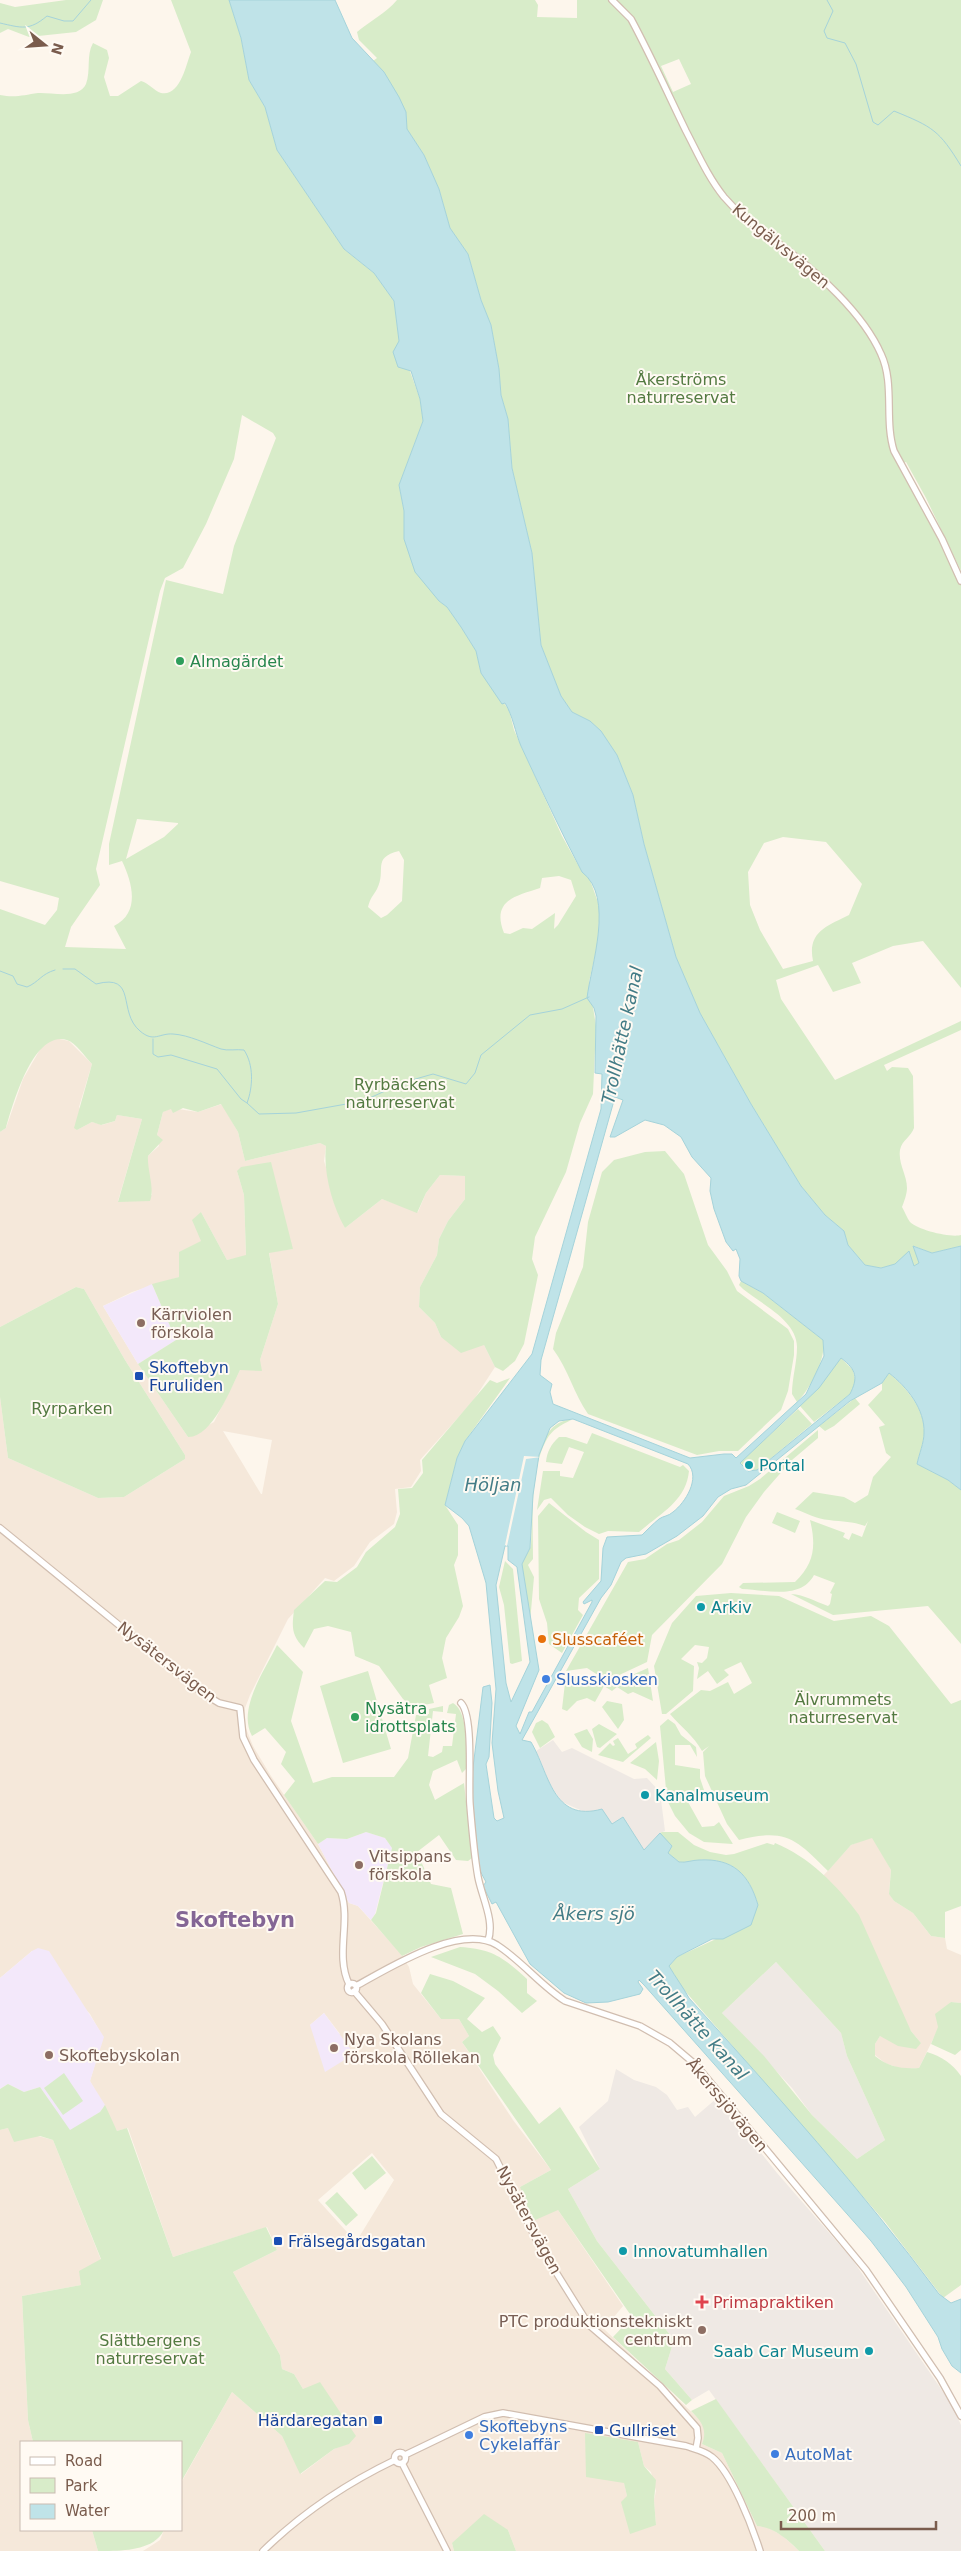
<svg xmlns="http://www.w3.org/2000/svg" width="961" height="2551" font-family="'DejaVu Sans',sans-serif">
<rect width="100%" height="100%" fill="#fdf6ec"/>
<path fill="#f5e8da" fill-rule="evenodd" d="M55,1038L69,1041L92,1064L79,1107L80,1109L77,1130L92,1122L102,1125L115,1121L117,1115L142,1119L118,1201L152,1195L147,1170L148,1156L159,1146L157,1135L163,1112L171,1108L198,1112L222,1104L238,1132L245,1161L320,1143L326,1146L324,1161L345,1228L382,1199L418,1212L426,1193L440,1175L466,1176L465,1199L448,1221L439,1239L437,1255L420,1287L419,1307L435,1323L441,1337L484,1345L495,1367L473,1401L420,1460L421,1471L411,1487L395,1489L397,1512L394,1524L370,1542L354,1566L334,1581L325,1578L288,1619L250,1695L245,1708V1726L253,1746L271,1776L318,1844L349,1903L358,1906L400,1953L409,1967L413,1984L441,2019H459L469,2036L462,2042L513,2120L551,2170L520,2187L558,2210L623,2306L604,2329L702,2422L706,2434L702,2444L722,2453L757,2526L767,2527L783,2536L799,2551H516L508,2530L452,2543L454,2551H143L160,2540L164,2530H181L182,2481L232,2392L282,2436L301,2474L334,2449L349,2443L303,2389L294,2374L282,2369L280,2355L233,2272L277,2250L267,2227L173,2257L128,2128L117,2131L90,2081L103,2037L90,2014L32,1951L0,1978V1397L8,1458L98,1498L124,1497L185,1459V1455L125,1360L84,1289L76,1287L0,1327V1132L6,1128L23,1079L42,1046ZM237,1171L293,1249L269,1252L278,1304L260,1360L240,1370L214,1422L188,1437L138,1364L103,1306L132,1292L179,1277L201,1241V1212L227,1260L246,1256L244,1195ZM223,1431L272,1440L262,1494H261ZM324,2013L340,2034L310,2025ZM372,2153L394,2180L356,2242L318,2200ZM638,2442L644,2466L651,2472L656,2491L654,2500L656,2525L627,2496L624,2482Z
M873,1836L891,1870L889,1893L894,1901L913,1913L931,1936L945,1938L947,1949L961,1955V2003L951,2002L919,2068L901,2069L885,2063L875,2055V2044L880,2036L921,2043L911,2031L823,1876L851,1845Z
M8,2128L53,2140L101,2260L81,2285L22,2296L28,2420L33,2442H21V2530H92L98,2551H0V2130Z"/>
<path fill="#efe9e4" d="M553,1740L562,1752L572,1748L634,1779L647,1778L660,1792L665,1831L660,1833L644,1850L612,1824L562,1802L547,1780L536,1751Z
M776,1962L841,2033L847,2056L885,2140L857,2159L812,2115L792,2088L722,2013Z
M616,2069L634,2080L656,2087L667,2095L677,2110L688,2107L695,2117L717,2098L777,2173L852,2259L950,2402L961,2425V2551H825L709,2390L692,2400L665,2369L674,2340L597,2241L568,2189L600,2169L579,2127L608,2101Z"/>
<path fill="#f3e8fa" d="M152,1284L176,1340L138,1364L103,1306Z
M366,1832L385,1838L392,1848L375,1914L371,1920L358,1906L349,1903L318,1844L327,1838L347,1839Z
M38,1948L49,1951L104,2037L90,2081L105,2105L100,2112L70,2131L40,2087L24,2092L8,2084L0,2089V1978L32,1951Z
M324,2013L354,2054L325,2072L310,2025Z"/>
<path fill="#d8ecc9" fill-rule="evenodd" d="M66,0H103L96,20L76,32L29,37L8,29L0,33V3L15,7Z
M171,0H229L241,38L249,80L265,107L277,150L344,249L374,273L394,301L399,341L420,399L423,421L399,485L404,511V539L439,601L447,607L461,627L476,651L481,673L509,710L514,730L562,836L582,872L589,877L600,908L597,946L589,982L596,1026L593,1094L580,1123L566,1172L535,1237L532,1259L538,1275L524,1344L515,1361L503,1371L495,1367L484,1345L461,1353L441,1337L435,1323L419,1307L420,1287L437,1255L439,1239L448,1221L465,1199V1176L440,1175L426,1193L417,1213L382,1199L345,1228C332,1205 323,1172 326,1146L320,1143L245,1161L238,1132L221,1104L198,1112L183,1108L173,1113L171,1109L163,1112L157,1135L163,1140L148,1156C147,1170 155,1189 150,1201L118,1202L142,1119L117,1115L115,1121L101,1125L92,1122L77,1130L74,1128L92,1064C85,1057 76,1043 67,1040C33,1030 13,1104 6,1128L0,1132V909L45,925L57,910L59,898L0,881V95C15,98 24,95 38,93C51,92 79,100 86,84C91,71 86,55 93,43L107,50L109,58L104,77L110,96H118L141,81C149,83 154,91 161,93C180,97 186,65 191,52ZM242,415L273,433L276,438L234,546L223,594L166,580L109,844V865L122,861C133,884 140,913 114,926L126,949L65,947L71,927L100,885L96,869L160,591L165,578L183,568L206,524L234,459ZM137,819L178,823V824L164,837L126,859ZM399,851L404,860L402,901L387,915L381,918L368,907C370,898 373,896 377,889C387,870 371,858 399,851ZM559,876L571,880L576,896L558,925L554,929L555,913L532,929L523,928L510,934L504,933C491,900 516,896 540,888L542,878Z
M397,0H535L538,5L537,17L577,18V0H961V571L926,498L906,462L899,465L940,539L961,584V988L923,941L893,946L852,963L861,983L833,992L818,965L776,980L781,999L835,1080L961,1021V1030L884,1065L887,1071L892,1067L908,1068L913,1076L914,1128C911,1137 902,1140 900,1150C898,1164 907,1175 907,1188C907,1194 904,1202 902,1207C905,1212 907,1218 910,1222C918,1230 951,1238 961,1235V1246L932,1253L914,1246L919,1263L914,1266L895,1264L881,1268L865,1265L848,1245L844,1231L825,1215L801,1186L751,1104L700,1013L676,957L644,844L633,795L617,755L601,731L590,721L572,712L561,696L541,645L532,553L512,468L508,419L501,395L499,369L491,325L481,300L468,254L450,228L439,189L424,155L407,129L406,112L384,72L373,61L377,58L359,40L357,32C370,21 386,13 397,0ZM679,59L691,84L673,92L661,66ZM783,837L826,842L862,884L849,915C827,926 807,932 813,961L783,969L760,930L750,905L748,872L764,843Z
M665,1151L684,1174L708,1245L727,1271L737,1291L788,1329L794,1341V1355L788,1391L781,1410L738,1451H719L697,1455L588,1414C574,1394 568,1369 553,1349L556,1333L583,1267L588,1222L602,1172L614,1160L645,1152Z
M271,1162L293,1249L269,1253L278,1304L260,1360L262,1371L240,1370C231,1388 212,1438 188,1437L138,1364L176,1340L152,1284L179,1277V1252L201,1241L192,1220L201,1212L227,1260L246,1255L244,1195L237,1171L241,1167Z
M741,1281L763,1293L823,1340C827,1357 810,1390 797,1402L792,1394C792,1378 797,1363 797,1347C797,1320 761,1304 743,1289L739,1285Z
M76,1287L84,1289L125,1360L185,1455V1459L124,1497L98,1498L8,1458L0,1397V1327Z
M841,1358L853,1370L856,1384L850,1394L814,1422L800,1406Z
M889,1373C906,1388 925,1408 924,1433C924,1443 919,1453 917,1464L948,1480L961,1490V1644L928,1606L833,1615L791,1594C805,1595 814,1601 828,1606L830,1604L832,1594L830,1593L835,1583L814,1575C801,1600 766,1590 742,1589L739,1587L743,1583L795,1582C815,1563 816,1545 810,1520L845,1533L843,1537L849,1540L852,1533L862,1537L868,1521L865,1526C852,1521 843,1522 829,1520C817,1519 806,1513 795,1509L813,1492L844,1497L855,1503L868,1495L873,1477L891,1457L886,1453L879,1427L885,1425L868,1405L882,1390V1383Z
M510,1378L465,1441L457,1458L445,1505L458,1525V1555L454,1565L463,1606L459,1617L446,1638L442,1658L447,1678L429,1685L434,1703L413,1707L403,1699L379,1666L355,1656L351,1632L328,1626L314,1629L304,1648C291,1635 292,1627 294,1610L325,1581L337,1582L357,1567L366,1552L395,1527L400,1514L398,1489L412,1488L423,1473L422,1460L490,1380L497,1383Z
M855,1398L860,1404L834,1426L825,1431L819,1426Z
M798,1409L812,1424L757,1470L748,1471L740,1462Z
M567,1420H571C561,1425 552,1430 547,1439C529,1470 533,1524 533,1559L528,1565L534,1577L530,1622C527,1603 522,1583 522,1565C522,1557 530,1552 531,1545C533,1513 527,1428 567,1420Z
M818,1430V1438L792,1460L764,1492L746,1517L722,1564L652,1635L647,1662L615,1677H601L587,1668L566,1671L628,1562L645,1559L667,1544L679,1540L702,1522L724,1496L749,1486L760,1479Z
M592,1433L680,1467L683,1465L689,1471C686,1501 661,1513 639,1532L608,1531L599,1534L585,1527L568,1515L551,1498L544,1500L537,1510L543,1471H560V1476L573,1478L584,1452L569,1447L562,1464L546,1462C547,1452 551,1444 559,1437H566L587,1444Z
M549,1503L586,1532L599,1540V1579L579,1598L578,1610L583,1615L562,1653L549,1644L547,1623L539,1599L538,1516Z
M777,1512L800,1521L795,1533L772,1523Z
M505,1561L513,1569L522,1661L512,1664L510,1663L504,1605L499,1587Z
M731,1593L779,1596L834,1621L871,1616L889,1626L951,1704L961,1700V1906L945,1912V1938L931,1936L913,1913L894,1901L889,1894L891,1870L872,1838L851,1845L828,1871C796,1839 786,1828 739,1840L727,1824L705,1776L703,1752L709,1746L702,1751C694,1736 681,1727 670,1714L701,1690L710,1691L728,1682L734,1694L752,1683L741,1662L724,1670L729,1675L717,1684L708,1671L697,1679L699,1668L697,1662L702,1663L707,1658L709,1647L695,1645L681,1659L694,1666L693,1691L666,1714H662L654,1666L672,1623L696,1596Z
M277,1645L303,1672L291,1721L313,1783L332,1777H394L408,1758L416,1715L429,1714V1709L443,1706V1712L433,1711L428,1756L433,1757L442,1752L443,1746H452L456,1714L447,1713L449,1705L453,1703C469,1712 466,1752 466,1769L462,1773L457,1760L433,1771L429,1785L435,1800L464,1783L472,1858L468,1861L456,1860L439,1835L417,1852L431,1884L451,1888L463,1934L421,1947L402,1956L371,1920L376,1913L392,1848L385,1838L366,1832L347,1839L327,1838L318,1844L284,1795L295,1781L281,1764L286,1752L265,1728L252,1736C237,1709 265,1670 277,1645Z
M648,1668L653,1701L633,1692L628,1694L617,1687L612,1691L604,1686L595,1702L587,1698L577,1701L567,1711L562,1709L565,1683C588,1666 584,1683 602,1682C618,1681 633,1675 648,1668Z
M368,1671L391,1749L343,1763L320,1686Z
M607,1701L622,1704L624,1720L618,1729L602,1707Z
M668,1719L675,1724L681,1735L696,1747L697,1757L690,1745H675V1765L700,1769V1778L705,1793L688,1802L702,1827L714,1826L719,1822L733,1844L704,1842L689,1833L675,1816L667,1800L661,1736L660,1726Z
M542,1720L548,1724L555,1737L540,1748L532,1732L536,1723Z
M599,1724L617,1734L600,1748L597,1747L592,1729Z
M587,1729L593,1739L592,1752L582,1747L574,1734Z
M648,1735L651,1738L623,1762L598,1755L610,1743L613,1746L615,1745L613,1741L618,1738L628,1754L637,1748L635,1744Z
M656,1742L659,1761L657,1780L645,1769L630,1763Z
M662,1832H678L694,1845L710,1852L726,1855L734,1854L767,1843L774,1845L775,1843C808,1856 838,1886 859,1915L911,2031L921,2043L916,2049L898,2046L880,2036L875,2044V2056C889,2067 901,2069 919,2068L927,2052C941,2056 953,2064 961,2076V2285L943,2298L885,2222L679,1984L669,1966L677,1957L716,1939L758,1905C749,1874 733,1858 699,1860C692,1860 686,1863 679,1862L668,1853L660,1833ZM776,1962L841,2033L847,2056L885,2140L857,2159L812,2115L764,2056L722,2013Z
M460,1947C492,1949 503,1957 527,1979V1993L537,2001L522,2013L498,1991L475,1974L431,1957Z
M430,1974L453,1981L485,1998L467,2019L482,2032L493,2026L501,2038L493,2055L495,2064L539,2124L560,2107L600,2169L568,2189L597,2241L674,2340L665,2369L692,2400L686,2405L613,2337L632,2317L558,2210L533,2221L520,2187L551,2170L462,2042L469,2036L459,2019H441L421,1993Z
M951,2002L961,2003V2050L955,2055L931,2044L938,2027L935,2014Z
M64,2073L83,2101L63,2115L44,2088Z
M8,2084L24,2092L40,2087L70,2130L100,2112L105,2105L117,2131L127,2128L173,2257L266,2227L277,2250L233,2272L280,2355L282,2369L294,2374L303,2389L320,2382L356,2436L349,2444L334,2449L300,2474L282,2436L232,2392L181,2482V2442H33L28,2420L22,2296L81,2285L79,2271L101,2259L53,2140L40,2136L14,2142L8,2128L0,2130V2089Z
M372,2156L386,2173L365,2190L352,2173Z
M337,2192L358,2215L346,2226L325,2203Z
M716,2399L825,2551H799C787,2539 775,2528 757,2526L722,2453L702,2444C708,2429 701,2421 691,2411Z
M585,2433L638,2442L644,2466L656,2480L654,2500L656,2525L630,2534L621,2502L627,2496L624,2483L586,2477Z
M484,2514L508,2530L516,2551H454L452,2543Z
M92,2530H164C154,2551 122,2551 98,2551Z"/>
<path fill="#bfe3e8" stroke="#a5d3da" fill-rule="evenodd" d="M229,0H335L352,38L384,72L399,97L406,112L407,129L424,155L439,189L450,228L468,254L481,300L491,325L499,369L501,395L508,419L512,468L532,553L541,645L561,696L572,712L590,721L601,731L617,755L633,795L644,844L676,957L700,1013L751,1104L801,1186L825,1215L844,1231L848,1245L865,1265L881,1268L895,1264L909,1251L914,1266L919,1263L913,1246L932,1253L961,1246V1490L948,1480L917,1464C919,1454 924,1443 924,1433C925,1409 907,1387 889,1373L882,1383L850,1401L746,1485L731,1489L718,1497L703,1516L677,1536L646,1554L626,1558L621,1562L611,1585L601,1598L522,1740L531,1742C549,1772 552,1823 602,1809L612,1824L623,1817L644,1850L660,1833L672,1846L668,1853L679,1862C686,1863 692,1860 699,1860C733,1858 749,1874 758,1905L751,1925L723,1939H712L677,1957L669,1966C676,1978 683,1987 689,1998C775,2093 862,2190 939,2294L951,2303L961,2299V2373L952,2366L942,2349L938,2337L906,2287L871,2241L644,1985L639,1980L638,1982L643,1989L640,1994L608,2002L586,2003L564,1993L530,1964L496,1902L492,1904L483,1886L486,1882L479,1869L471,1784L483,1687L490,1685L492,1703L489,1757L486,1764L494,1818L497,1821L504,1818L498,1791L492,1743L496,1689L486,1583L469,1526L462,1518L445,1505L457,1458L465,1441L532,1354L601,1109L602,1074L595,1073L596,1016L594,1008L587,998C591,965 615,897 582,872C560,830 541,789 521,746C515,732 513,716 505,703L502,704L481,673L476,651L461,627L447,607L439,601L415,572L404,539V511L399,485L423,421L420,399L411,371L398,367L393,352L399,341L394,301L374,273L344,249L277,150L265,107L249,80L241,38ZM615,1097L623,1100L610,1137H615L645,1120L664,1125L681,1137L692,1157L711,1178L710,1191L714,1209L726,1242L733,1251L736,1249L740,1259L739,1276L741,1281L763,1293L823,1340L824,1356L806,1394L736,1458L732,1454H724L690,1458L553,1404L550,1392L552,1384L540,1375L541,1360ZM841,1358C857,1370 858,1378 850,1394L757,1470L748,1471L740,1463L819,1388ZM573,1419L688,1464C701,1478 685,1503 673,1512C669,1516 663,1516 659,1519C653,1524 647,1530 642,1535L607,1537L603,1548L601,1581L583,1602L584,1604L592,1600V1602L532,1712H529L520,1734L516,1726L539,1670L522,1564L530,1548L533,1495L539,1455L550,1428L559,1421ZM505,1546H508V1560L517,1567L530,1662L511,1702L506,1683L496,1585Z"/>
<path fill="#fdf6ec" d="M524,1456L541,1457L526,1459L507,1546L505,1545Z"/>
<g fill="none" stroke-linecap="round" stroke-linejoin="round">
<path stroke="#a5d3da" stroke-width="1" d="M827,0L833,11L824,31L827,38L845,43L856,64L873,122L878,125L894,111C933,127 939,130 961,166
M0,23C22,28 29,31 47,16L64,21H73L91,0
M63,969H75L96,984C138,973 117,1012 140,1031C154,1043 159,1033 173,1034C189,1035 207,1044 221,1049C227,1051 237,1049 244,1050C254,1065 253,1087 247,1103L259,1114L296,1113L363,1101L405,1082L433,1074L466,1084L475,1073L481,1055L530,1015L562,1009L589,997
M0,971L13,976L17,984L27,987C39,982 41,974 55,970
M153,1039V1054L158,1057L171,1055L217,1069L241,1099L247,1103"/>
<defs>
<path id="minor" d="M612,0L631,19C651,56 668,94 686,131C698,154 708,177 724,197C741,217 762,230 782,246C817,272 863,313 881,354C895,384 884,420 894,451L942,539L961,581
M0,1528L201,1692L219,1703L240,1708L243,1737L254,1760L341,1892C351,1922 335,1955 349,1984
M461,1703C474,1716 468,1784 470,1805C472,1829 474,1854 478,1877C482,1898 495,1921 488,1941
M347.5 1988a4.5 4.5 0 1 1 9 0a4.5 4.5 0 1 1-9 0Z
M356,1986C389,1968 460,1923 497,1945C522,1961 540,1985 565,2001L640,2026L670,2043L696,2065L866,2270L940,2378L961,2416
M354,1991L382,2024L441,2114L496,2159L539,2245L589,2325L660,2386L697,2428L698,2438L696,2449
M394.5 2458a5.5 5.5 0 1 1 11 0a5.5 5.5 0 1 1-11 0Z
M405,2455L484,2417L503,2413L686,2446C695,2449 705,2451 712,2457C732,2473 752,2526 760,2551
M402,2463L447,2551
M263,2551C302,2513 345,2484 395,2460"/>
</defs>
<use href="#minor" stroke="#d1beb0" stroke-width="8"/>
<use href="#minor" stroke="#fff" stroke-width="5.5"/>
</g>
<g fill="#2e9e5b" stroke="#fffaf3" stroke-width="2">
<circle cx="180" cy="661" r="5"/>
<circle cx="355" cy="1717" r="5"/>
</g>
<g fill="#8d6e63" stroke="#fffaf3" stroke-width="2">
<circle cx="141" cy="1323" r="5"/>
<circle cx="359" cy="1865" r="5"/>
<circle cx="334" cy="2048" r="5"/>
<circle cx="49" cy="2055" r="5"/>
<circle cx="702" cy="2330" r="5"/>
</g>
<g fill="#1a4fb4" stroke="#fffaf3" stroke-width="2">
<rect x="134" y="1371" width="10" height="10" rx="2.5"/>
<rect x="273" y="2236" width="10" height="10" rx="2.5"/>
<rect x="373" y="2415" width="10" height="10" rx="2.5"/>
<rect x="594" y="2425" width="10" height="10" rx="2.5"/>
</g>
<g fill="#0f9aa8" stroke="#fffaf3" stroke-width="2">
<circle cx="749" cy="1465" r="5"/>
<circle cx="701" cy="1607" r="5"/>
<circle cx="645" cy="1795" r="5"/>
<circle cx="623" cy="2251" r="5"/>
<circle cx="869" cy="2351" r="5"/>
</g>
<circle fill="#e8710a" stroke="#fffaf3" stroke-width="2" cx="542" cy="1639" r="5"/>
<g fill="#3f7fe0" stroke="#fffaf3" stroke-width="2">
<circle cx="546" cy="1679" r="5"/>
<circle cx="469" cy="2435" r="5"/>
<circle cx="775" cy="2454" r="5"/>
</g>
<path fill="#e0444e" stroke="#fffaf3" stroke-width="2" d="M699.5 2294.5h5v5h5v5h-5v5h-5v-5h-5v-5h5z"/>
<g text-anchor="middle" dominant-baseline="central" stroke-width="4" stroke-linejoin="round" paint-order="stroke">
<g font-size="16" fill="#7a5c4d" stroke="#fffaf3">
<text transform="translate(781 246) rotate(40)">Kungälvsvägen</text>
<text transform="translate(167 1662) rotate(38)">Nysätersvägen</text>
<text transform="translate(727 2105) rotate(50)">Åkerssjövägen</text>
<text transform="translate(529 2220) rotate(62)">Nysätersvägen</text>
</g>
<g font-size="16" fill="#537a41" stroke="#fffaf3">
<text x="681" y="379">Åkerströms<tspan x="681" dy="18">naturreservat</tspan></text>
<text x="400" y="1084">Ryrbäckens<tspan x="400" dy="18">naturreservat</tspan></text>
<text x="72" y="1408">Ryrparken</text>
<text x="843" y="1699">Älvrummets<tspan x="843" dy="18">naturreservat</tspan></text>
<text x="150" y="2340">Slättbergens<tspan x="150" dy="18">naturreservat</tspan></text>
</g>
<g font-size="16" fill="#27864d" stroke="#fffaf3" text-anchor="start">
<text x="190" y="661">Almagärdet</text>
<text x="365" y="1708">Nysätra<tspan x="365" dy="18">idrottsplats</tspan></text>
</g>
<g font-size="16" fill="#785e54" stroke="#fffaf3" text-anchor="start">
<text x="151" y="1314">Kärrviolen<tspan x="151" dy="18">förskola</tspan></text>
<text x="369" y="1856">Vitsippans<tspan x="369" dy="18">förskola</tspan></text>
<text x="344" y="2039">Nya Skolans<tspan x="344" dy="18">förskola Röllekan</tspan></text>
<text x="59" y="2055">Skoftebyskolan</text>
<text x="692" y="2321" text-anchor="end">PTC produktionstekniskt<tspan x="692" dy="18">centrum</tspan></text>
</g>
<g font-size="16" fill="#164399" stroke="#fffaf3" text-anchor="start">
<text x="149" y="1367">Skoftebyn<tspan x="149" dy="18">Furuliden</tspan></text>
<text x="288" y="2241">Frälsegårdsgatan</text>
<text x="368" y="2420" text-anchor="end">Härdaregatan</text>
<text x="609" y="2430">Gullriset</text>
</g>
<g font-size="16" fill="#0d838f" stroke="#fffaf3" text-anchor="start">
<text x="759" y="1465">Portal</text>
<text x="711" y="1607">Arkiv</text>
<text x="655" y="1795">Kanalmuseum</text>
<text x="633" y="2251">Innovatumhallen</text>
<text x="859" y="2351" text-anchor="end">Saab Car Museum</text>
</g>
<g font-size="16" fill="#c56008" stroke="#fffaf3" text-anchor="start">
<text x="552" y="1639">Slusscaféet</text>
</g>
<g font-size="16" fill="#366cbe" stroke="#fffaf3" text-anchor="start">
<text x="556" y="1679">Slusskiosken</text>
<text x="479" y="2426">Skoftebyns<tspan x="479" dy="18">Cykelaffär</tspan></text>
<text x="785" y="2454">AutoMat</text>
</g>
<g font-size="16" fill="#be3a42" stroke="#fffaf3" text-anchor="start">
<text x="713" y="2302">Primapraktiken</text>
</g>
<g font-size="18" font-style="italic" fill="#437c86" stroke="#fffaf3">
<text transform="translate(622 1035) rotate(-78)">Trollhätte kanal</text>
<text x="493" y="1484">Höljan</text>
<text x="594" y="1913">Åkers sjö</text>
<text transform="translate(698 2025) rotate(48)">Trollhätte kanal</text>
</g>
<g font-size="21" font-weight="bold" fill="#846695" stroke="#fffaf3">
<text x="235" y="1920">Skoftebyn</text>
</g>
</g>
<rect x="20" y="2441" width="162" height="90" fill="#fffaf3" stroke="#cabbb1"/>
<rect x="30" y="2457" width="25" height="8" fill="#ffffff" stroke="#cabbb1"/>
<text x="65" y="2466" font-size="15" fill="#7a5c4d">Road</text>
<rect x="30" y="2478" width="25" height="15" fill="#d8ecc9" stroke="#cabbb1"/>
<text x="65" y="2491" font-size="15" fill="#7a5c4d">Park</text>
<rect x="30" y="2504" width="25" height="15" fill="#bfe3e8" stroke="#cabbb1"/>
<text x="65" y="2516" font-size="15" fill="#7a5c4d">Water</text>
<g transform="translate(45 45) rotate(107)" stroke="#fffaf3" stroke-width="4" paint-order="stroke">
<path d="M0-4L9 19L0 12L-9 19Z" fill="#7a5c4d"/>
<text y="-8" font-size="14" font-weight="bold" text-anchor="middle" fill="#7a5c4d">N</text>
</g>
<path d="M781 2521v8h155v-8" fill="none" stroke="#7a5c4d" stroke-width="2.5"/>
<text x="788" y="2521" font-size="15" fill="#7a5c4d" stroke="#fffaf3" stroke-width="4" paint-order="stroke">200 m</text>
</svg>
